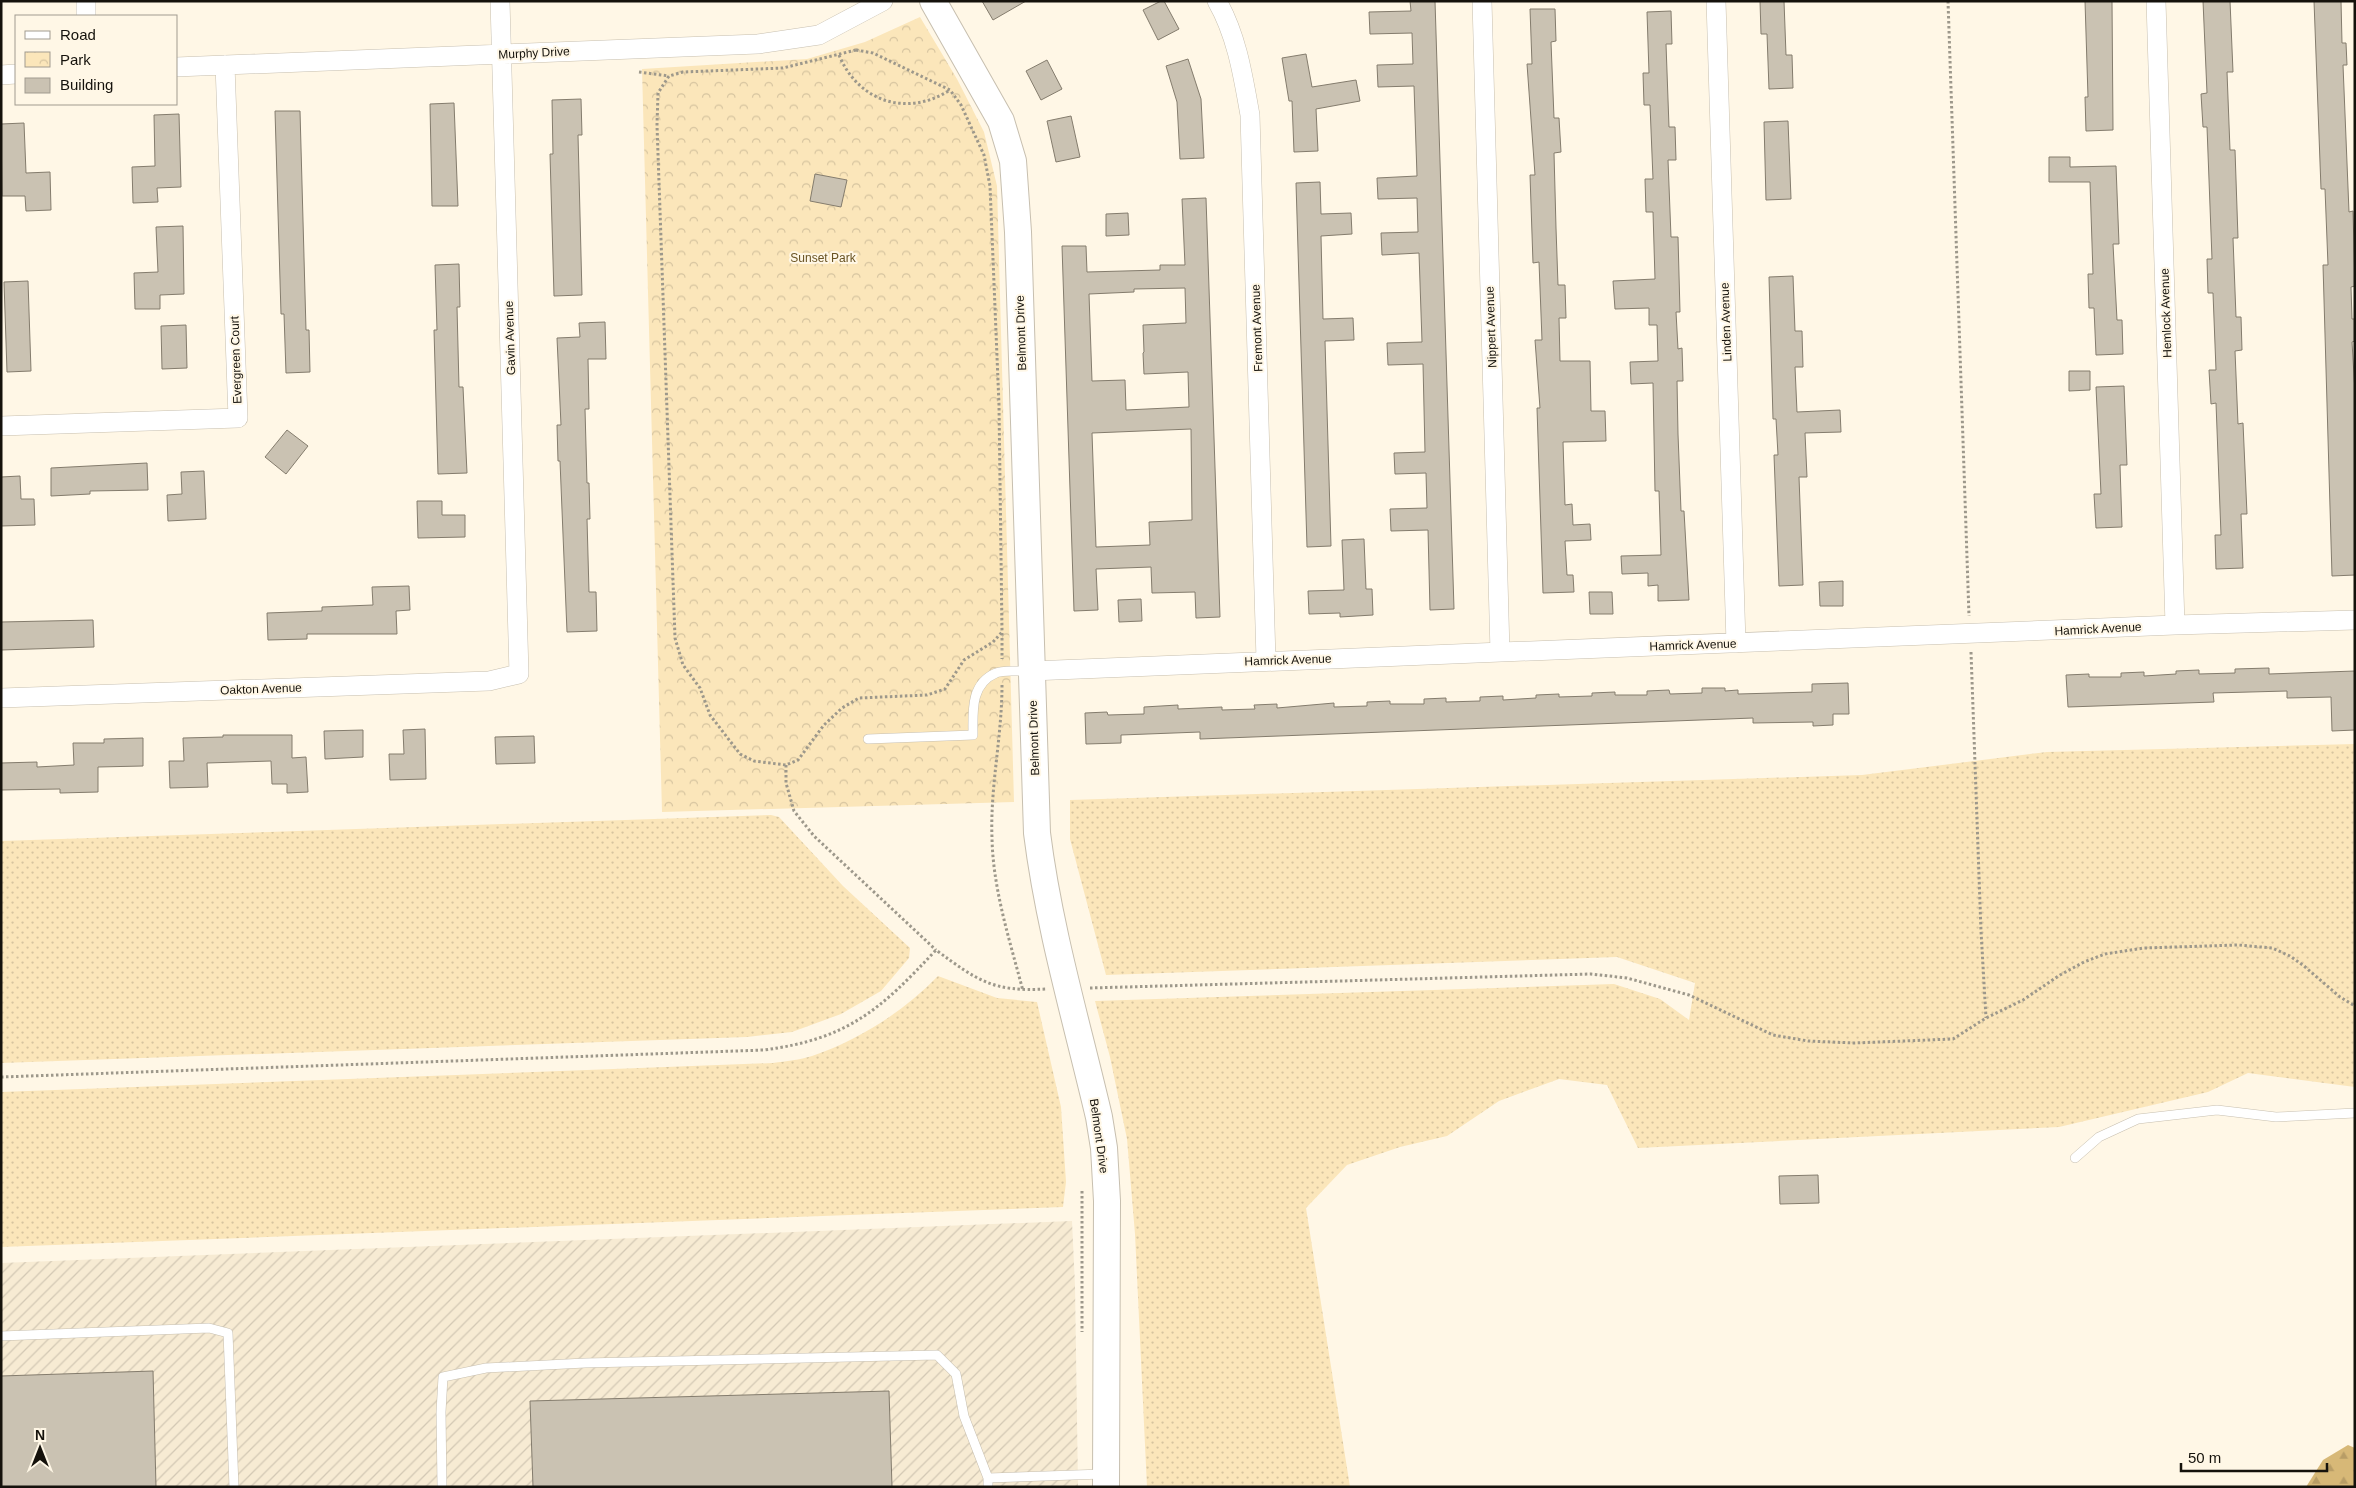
<svg xmlns="http://www.w3.org/2000/svg" width="2356" height="1488" font-family="Arial,sans-serif">
<defs>
<pattern id="industrial-furrows" width="10" height="10" patternUnits="userSpaceOnUse" patternTransform="scale(1.25)"><rect width="10" height="10" fill="#f7ebd3"/><path d="M-1 1l2-2M0 10L10 0M9 11l2-2" fill="none" stroke="#d3c8b4"/></pattern>
<pattern id="grass-dots" width="8" height="8" patternUnits="userSpaceOnUse" patternTransform="scale(1.25)"><rect width="8" height="8" fill="#fbe6ba"/><path d="M2 2h.1M6 6h.1" fill="none" stroke="#d6c49f" stroke-width="1.8" stroke-linecap="round"/></pattern>
<pattern id="forest-firs" width="22" height="20" patternUnits="userSpaceOnUse" patternTransform="scale(1.25)"><rect width="22" height="20" fill="#d7b877"/><path d="M5 1l3.5 6h-7zM16 11l3.5 6h-7z" fill="#b89d66"/></pattern>
<pattern id="park-crowns" width="20" height="18" patternUnits="userSpaceOnUse" patternTransform="scale(1.25)"><rect width="20" height="18" fill="#fbe6ba"/><path d="M2 6a3 3 0 1 1 6 0M12 15a3 3 0 1 1 6 0" fill="none" stroke="#d6c49f"/></pattern>
</defs>
<rect width="100%" height="100%" fill="#fff7e6"/>
<path fill="url(#industrial-furrows)" d="M1072,1221L1075,1286L1078,1487H1V1263Z"/>
<path fill="url(#grass-dots)" d="M2355,744V1087L2248,1073L2208,1092L2059,1127L1638,1148L1607,1085L1559,1079L1499,1101L1447,1136L1400,1147L1347,1165L1306,1208L1350,1487H1147L1135,1234L1127,1139L1110,1057L1095,1001L1614,984L1660,999L1689,1020L1695,983L1617,957L1106,975L1070,839V800L1862,775L2047,752Z
M771,815L779,817L843,886L910,948L909,958L881,991L841,1014L792,1032L747,1037L1,1063V841Z
M938,976L997,998L1037,1002L1061,1107L1066,1182L1063,1207L1,1247V1092L773,1063C786,1061 800,1060 812,1056C859,1040 903,1012 938,976Z"/>
<path fill="url(#forest-firs)" d="M2348,1445L2355,1448V1487H2306L2323,1460Z"/>
<path fill="url(#park-crowns)" d="M920,17L957,79L984,132L997,186L1014,802L662,812L642,69L807,59L865,42Z"/>
<path fill="#cac2b2" stroke="#847c6d" fill-rule="evenodd" d="M982,1H1026L993,20Z
M1161,1H1164L1179,29L1158,40L1143,10Z
M1410,1H1435L1454,609L1430,610L1428,530L1391,531L1390,509L1427,508L1426,473L1395,474L1394,453L1425,452L1423,364L1388,365L1387,343L1422,342L1419,253L1382,255L1381,233L1418,232L1417,198L1378,199L1377,178L1417,176L1414,86L1378,87L1377,65L1413,64L1412,33L1370,34L1369,12L1411,11Z
M1760,1H1784L1786,55H1792L1793,88L1769,89L1767,34H1761Z
M2085,1H2112L2113,130L2086,131L2085,97H2088Z
M2203,1H2230L2233,72H2227L2230,150H2235L2238,238H2233L2236,317H2241L2242,350L2235,351L2238,424L2243,423L2247,514H2241L2243,568L2216,569L2215,535H2221L2216,403L2211,404L2209,370H2216L2213,293H2208L2207,259H2212L2207,127H2203L2201,94L2207,93Z
M2314,1H2341L2342,43H2346L2347,65H2343L2349,212L2353,211L2355,286L2351,287L2352,319H2355V341L2352,342L2355,392V575L2332,576L2323,265H2328L2325,189H2321Z
M1530,9H1555L1556,41L1551,42L1554,118H1559L1561,152L1554,153L1556,228L1558,285H1565L1566,318H1559L1560,361H1590L1591,411H1605L1606,441L1563,442L1565,505L1572,504L1573,525L1590,524L1591,540L1565,541L1567,575H1573L1574,592L1543,593L1537,408H1540L1535,340H1542L1539,262L1533,263L1532,234L1530,175H1535L1527,64H1532Z
M1671,11L1672,44H1666L1669,127H1675L1676,160H1668L1671,237H1678L1680,312H1676L1678,349L1682,348L1683,381H1677L1678,434L1681,511H1684L1689,600L1658,601V585L1648,586V573L1622,574L1621,556L1661,555L1659,491H1655L1653,383L1631,384L1630,362L1658,361L1657,325H1649V308L1615,309L1613,281L1655,279L1653,212H1646L1645,179H1653L1650,105H1644L1643,73H1649L1647,12Z
M1306,54L1312,87L1356,80L1360,101L1316,109L1318,151L1294,152L1292,101H1289L1282,58Z
M1188,59L1201,99L1204,158L1180,159L1177,102L1166,66Z
M1047,60L1062,89L1041,100L1026,71Z
M581,99L582,135H578L582,295L554,296L550,154H553L552,100Z
M454,103L458,206H432L430,104Z
M275,111H300L306,330H309L310,372L286,373L284,314H281Z
M179,114L181,187L157,188L158,202L133,203L132,167L155,166L154,115Z
M1071,116L1080,157L1056,162L1047,121Z
M1788,121L1791,199L1766,200L1764,122Z
M24,123L26,173L50,172L51,210L26,211L25,196H2L1,124Z
M2049,157H2070V167L2116,166L2119,244H2113L2117,320H2122L2123,354L2096,355L2094,308H2089L2088,274H2093L2090,182H2049Z
M815,174L847,180L841,207L810,201Z
M1320,182L1321,214L1351,213L1352,234L1321,236L1323,319L1353,318L1354,340L1325,341L1331,546L1307,547L1296,183Z
M1206,198L1220,617L1196,618L1195,592L1152,593L1151,567L1096,569L1098,610L1074,611L1062,246H1086L1087,272L1160,270V265H1185L1182,199ZM1185,288L1186,323L1143,325L1144,352L1143,353L1144,374L1188,372L1189,407L1126,410L1125,380L1092,381L1089,294L1134,292V289ZM1191,429L1192,520L1149,522L1150,545L1096,547L1092,433Z
M1128,213L1129,235L1106,236V214Z
M183,226L184,294L160,295V309H135L134,273L158,272L156,227Z
M459,264L460,307H457L459,387H463L467,473L438,474L434,330H437L435,265Z
M1793,276L1795,331H1802L1803,367H1795L1797,412L1840,410L1841,432L1805,433L1807,477H1799L1803,585L1779,586L1774,455H1778L1776,419H1773L1769,277Z
M28,281L31,371L7,372L4,282Z
M605,322L606,359H588L589,409H585L587,483H589L590,519H587L589,592H596L597,631L567,632L560,461H558L557,425H561L557,338L580,337L579,323Z
M186,325L187,368L162,369L161,326Z
M2069,371H2090V390L2069,391Z
M2124,386L2127,465H2120L2122,527L2096,528L2094,494H2101L2096,387Z
M287,430L308,446L286,474L265,457Z
M147,463L148,490L90,491V494L51,496V468Z
M204,471L206,519L168,521L167,495L182,494L181,472Z
M20,476L21,499H34L35,525L1,526V477Z
M417,501H442V515H465V537L418,538Z
M1364,539L1366,589H1372L1373,615L1340,617V613L1309,614L1308,591L1344,590L1342,540Z
M1843,581V606H1820L1819,582Z
M409,586L410,610L396,611L397,634H307V639L268,640L267,613L322,611V607L373,605L372,587Z
M1589,592H1612L1613,614H1590Z
M1141,599L1142,621L1119,622L1118,600Z
M93,620L94,647L1,650V622Z
M2269,668V674L2355,671V730L2332,731L2331,697L2287,698V691L2213,693L2214,702L2068,707L2066,675L2089,674V677H2121V673L2144,672V676L2176,674V671L2199,670V674L2235,673V669Z
M1848,683L1849,714H1833V725L1813,726V722L1753,723V718L1200,739V732L1121,735V743L1086,744L1085,713L1107,712L1108,715L1144,714V707L1178,705V709L1222,707V710L1255,709L1254,705L1277,704V708L1334,703V707L1367,706V702L1390,701V704H1424V699L1446,698V702L1480,701V697L1503,696V700L1536,698V695L1559,694V697L1592,696V693L1615,692V695H1647V691L1669,690L1670,694L1702,693V688H1725V691L1738,690V694L1812,692V684Z
M425,729L426,779L390,780L389,754H404L403,730Z
M363,730V757L325,759L324,731Z
M223,735H292V758L306,757L308,792L287,793V784H272L271,761L207,763L208,787L170,788L169,761H184L183,738L223,737Z
M534,736L535,763L496,764L495,737Z
M143,738V766L98,767V792L60,793V789L1,790V763L37,762V767L74,765L73,743H104V739Z
M1818,1175L1819,1203L1780,1204L1779,1176Z
M153,1371L156,1487H1V1376Z
M889,1391L892,1487H533L530,1401Z"/>
<g fill="none" stroke-linecap="round" stroke-linejoin="round">
<defs>
<path id="lane" d="M868,739L973,735C973,712 970,684 996,673C1004,669 1021,672 1031,671
M2075,1158L2099,1137L2138,1119L2217,1110L2276,1117L2355,1113
M1,1336L209,1328L228,1333L234,1487
M442,1487L441,1412L443,1377L486,1368L585,1363L937,1355L956,1374L964,1416L988,1478
M988,1487V1478L1103,1474"/>
<path id="street" d="M86,1V16
M1217,1C1237,36 1243,76 1250,115L1266,660
M1482,1L1500,652
M1716,1L1736,643
M2156,1L2175,625
M176,67L758,44L819,35L883,1
M1,75L16,74
M1,426L238,418L225,65
M1031,671L2175,625L2355,620
M1,698L489,681L519,674L500,1"/>
<path id="secondary" d="M933,1L1001,121L1013,161L1018,232L1037,833C1049,929 1077,1023 1099,1117L1104,1148L1107,1201L1106,1487"/>
</defs>
<use href="#lane" stroke="#c7bfaf" stroke-width="10"/>
<use href="#street" stroke="#c7bfaf" stroke-width="20"/>
<use href="#secondary" stroke="#c7bfaf" stroke-width="28"/>
<path stroke="#9d988b" stroke-width="3" stroke-dasharray="2.5 2.5" stroke-linecap="butt" d="M1948,1L1969,616
M856,50L873,53L950,90L961,105L984,155L990,186L999,405L1002,632L993,642L964,660L945,689L927,695L859,698L842,708L824,725L798,760L786,765L754,761L740,754L710,715L700,688L683,665L675,638L657,125L658,93L669,76L683,72L783,68Z
M839,55C858,101 906,118 950,90
M639,72L669,76
M1002,633V659
M1971,652L1981,931L1986,1018
M1002,685C1002,737 990,787 992,838C993,890 1010,941 1023,991
M786,765V783L794,811L814,836L936,950
M1090,988L1591,974L1627,978L1689,995L1773,1035L1808,1041L1854,1043L1953,1039L1986,1018L2023,1000L2060,975L2084,962L2105,954L2144,948L2238,945L2272,948L2290,956L2304,966L2340,997L2355,1006
M1,1077L764,1050C848,1039 880,1010 936,950C978,981 993,992 1046,989
M1082,1191V1332"/>
<use href="#lane" stroke="#fff" stroke-width="9"/>
<use href="#street" stroke="#fff" stroke-width="19"/>
<use href="#secondary" stroke="#fff" stroke-width="26"/>
</g>
<g text-anchor="middle" dominant-baseline="central" stroke-width="4" stroke-linejoin="round" paint-order="stroke">
<g font-size="12" fill="#15120c" stroke="#fff7e6">
<text transform="translate(534 53) rotate(-3)">Murphy Drive</text>
<text transform="translate(2166 313) rotate(-92)">Hemlock Avenue</text>
<text transform="translate(1726 322) rotate(-92)">Linden Avenue</text>
<text transform="translate(1491 327) rotate(-92)">Nippert Avenue</text>
<text transform="translate(1257 328) rotate(-92)">Fremont Avenue</text>
<text transform="translate(1021 333) rotate(-92)">Belmont Drive</text>
<text transform="translate(510 338) rotate(-92)">Gavin Avenue</text>
<text transform="translate(236 360) rotate(-92)">Evergreen Court</text>
<text transform="translate(2098 629) rotate(-3)">Hamrick Avenue</text>
<text transform="translate(1693 645) rotate(-2)">Hamrick Avenue</text>
<text transform="translate(1288 660) rotate(-2)">Hamrick Avenue</text>
<text transform="translate(261 689) rotate(-2)">Oakton Avenue</text>
<text transform="translate(1034 738) rotate(-92)">Belmont Drive</text>
<text transform="translate(1099 1136) rotate(82)">Belmont Drive</text>
</g>
<g font-size="12" fill="#695322" stroke="#fff7e6">
<text x="823" y="258">Sunset Park</text>
</g>
</g>
<rect width="2356" height="1488" fill="none" stroke="#15120c" stroke-width="5"/>
<rect x="15" y="15" width="162" height="90" fill="#fff7e6" stroke="#a19b8f"/>
<rect x="25" y="31" width="25" height="8" fill="#ffffff" stroke="#a19b8f"/>
<text x="60" y="40" font-size="15" fill="#15120c">Road</text>
<rect x="25" y="52" width="25" height="15" fill="url(#park-crowns)" stroke="#a19b8f"/>
<text x="60" y="65" font-size="15" fill="#15120c">Park</text>
<rect x="25" y="78" width="25" height="15" fill="#cac2b2" stroke="#a19b8f"/>
<text x="60" y="90" font-size="15" fill="#15120c">Building</text>
<g transform="translate(40 1448)" stroke="#fff7e6" stroke-width="4" paint-order="stroke">
<path d="M0-4L9 19L0 12L-9 19Z" fill="#15120c"/>
<text y="-8" font-size="14" font-weight="bold" text-anchor="middle" fill="#15120c">N</text>
</g>
<path d="M2181 1463v8h146v-8" fill="none" stroke="#15120c" stroke-width="2.5"/>
<text x="2188" y="1463" font-size="15" fill="#15120c" stroke="#fff7e6" stroke-width="4" paint-order="stroke">50 m</text>
</svg>
